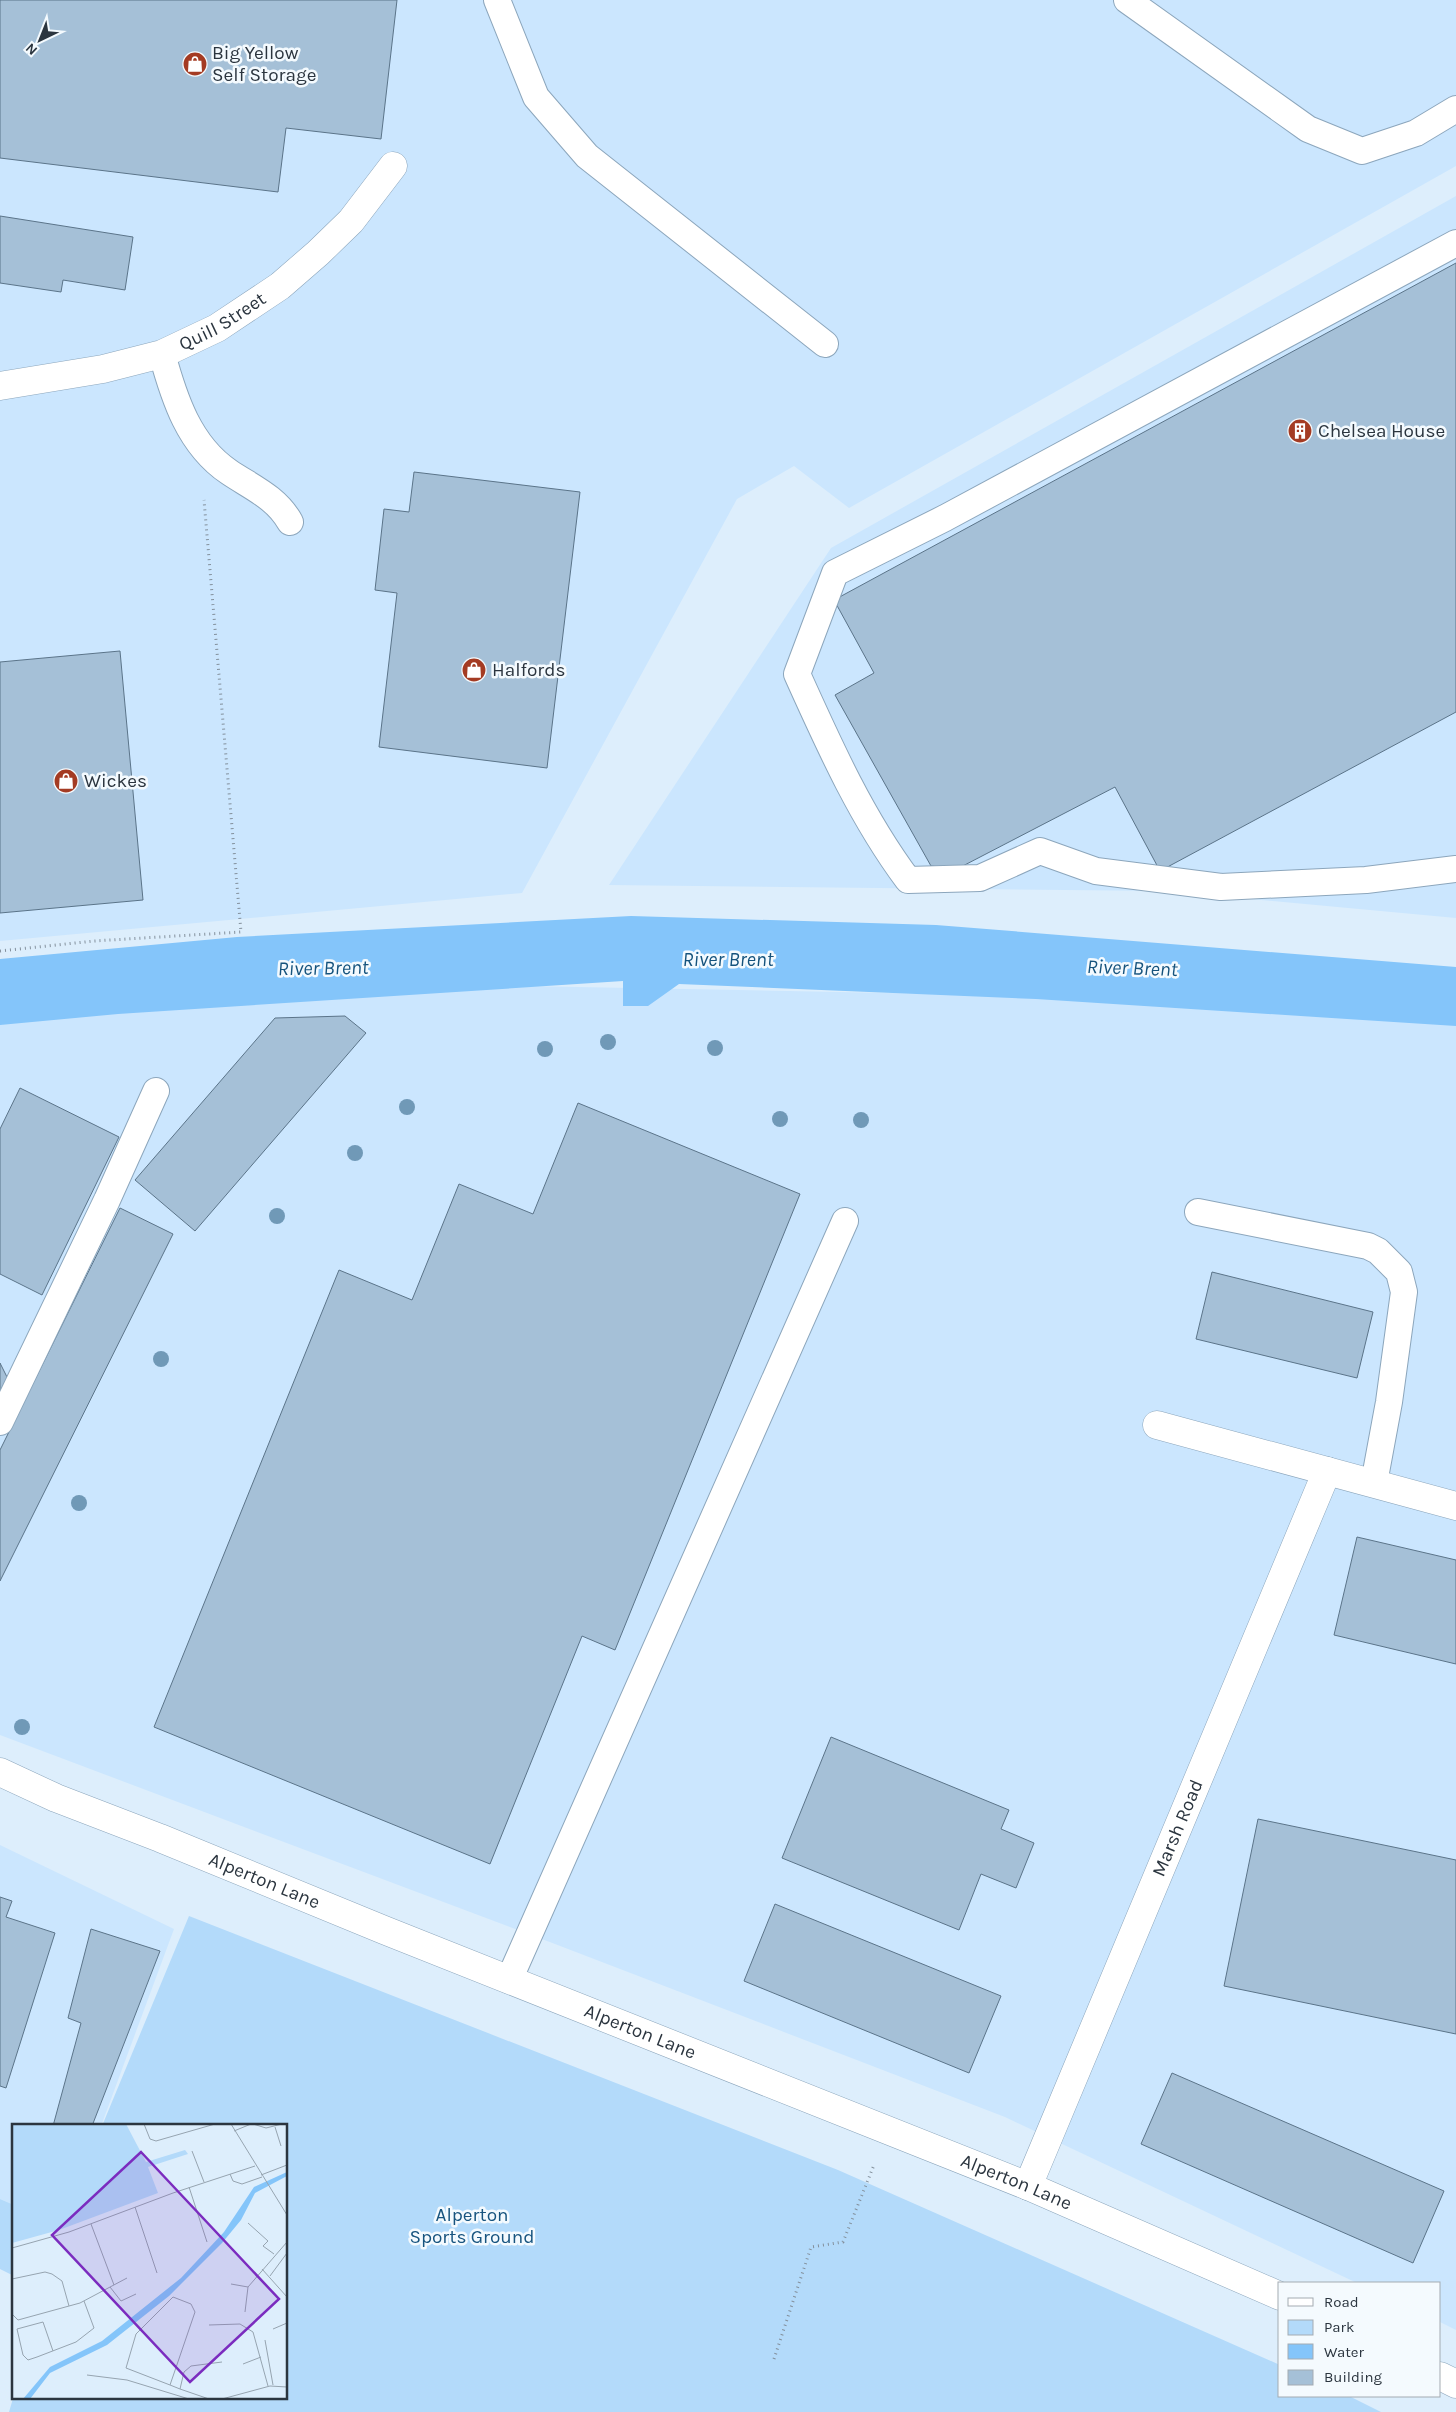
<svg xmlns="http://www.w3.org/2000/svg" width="1456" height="2412" font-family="Karla,sans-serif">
<rect width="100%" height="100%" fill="#ddeefc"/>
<path fill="#cbe6fe" d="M0,0H1456V166L849,508L794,466L737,499L522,893L0,941Z
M1456,196V918L1165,891L609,885L831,548Z
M525,986L1094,997L1456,1023V2330L1440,2322V2283H1357L1005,2117L555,1944L0,1735V1023L35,1016Z
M0,1845L174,1929L101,2126H14V2205L0,2199Z"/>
<path fill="#b3dafa" d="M189,1916L838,2170L1280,2365V2396H1349L1381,2412H9L14,2395V2398H286V2126H102Z
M0,2199L14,2205V2276L0,2269Z"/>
<path fill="#84c5fa" d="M631,916L936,925L1456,967V1026L1036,999L679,984L648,1006H623V981L118,1014L0,1025V959L237,937Z"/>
<path fill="#a5c0d7" stroke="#5b7489" d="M0,0H397L381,139L286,128L278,192L0,158Z
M0,216L133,237L125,290L63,280L61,292L0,283Z
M1456,263V712L1160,871L1115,787L957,869L931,866L835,695L874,673L834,600Z
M414,472L580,492L547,768L379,747L397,593L375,590L384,509L409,512Z
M120,651L143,900L0,913V662Z
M345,1016L366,1033L195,1231L135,1180L275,1018Z
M20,1088L119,1137L42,1295L0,1274V1129Z
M578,1103L800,1194L615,1650L582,1636L490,1864L154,1727L339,1270L412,1300L459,1184L533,1214Z
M120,1208L173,1234L0,1581V1450Z
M1212,1272L1373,1312L1357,1378L1196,1339Z
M0,1363L8,1379L0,1395Z
M1357,1537L1456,1560V1664L1334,1635Z
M831,1737L1009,1810L1001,1829L1034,1843L1016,1888L981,1874L959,1930L782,1858Z
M1258,1819L1456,1860V2034L1224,1986Z
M0,1897L12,1901L6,1917L55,1933L6,2088L0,2086Z
M775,1904L1001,1996L969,2073L744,1981Z
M91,1929L160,1951L92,2126H53L81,2023L68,2018Z
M1172,2073L1444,2191L1413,2263L1141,2144Z"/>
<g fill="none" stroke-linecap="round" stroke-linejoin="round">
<defs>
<path id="lane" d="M497,0L536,97L587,156L825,344
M1127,0L1308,129L1362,151L1416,133L1456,109
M1456,243L945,518L835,573L797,674C829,745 861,817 908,880L980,878L1040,851L1096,871L1221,887L1366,880L1456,869
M162,354C174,398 189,445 229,472C251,487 276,497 290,522
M1198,1212L1368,1246L1378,1251L1399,1272L1404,1292L1389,1402L1374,1483
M0,1422L107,1200L156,1091
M509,1980L845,1221"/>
<g id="street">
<path id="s1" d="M0,386L103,369L162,354L217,328L280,286L318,253L351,221L393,166"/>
<path d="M1157,1425L1456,1506"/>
<path id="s2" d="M1028,2186L1327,1471"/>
</g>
<g id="secondary">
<path id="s3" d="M0,1772L56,1798L160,1838L384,1930L1028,2186L1280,2296"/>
<path d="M1440,2376L1456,2384"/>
</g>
</defs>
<use href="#lane" stroke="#8ca6bc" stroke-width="28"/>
<use href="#street" stroke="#8ca6bc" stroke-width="29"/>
<use href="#secondary" stroke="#8ca6bc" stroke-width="29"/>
<path stroke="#83909c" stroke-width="3" stroke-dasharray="1 4" stroke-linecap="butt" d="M0,951L94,941L241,932L204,500
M774,2359L811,2247L843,2242L874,2165"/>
<use href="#lane" stroke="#fff" stroke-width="26"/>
<use href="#street" stroke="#fff" stroke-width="28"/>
<use href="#secondary" stroke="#fff" stroke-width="28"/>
</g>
<g fill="#7099b7">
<circle cx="608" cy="1042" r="8"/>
<circle cx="715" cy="1048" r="8"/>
<circle cx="545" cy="1049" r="8"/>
<circle cx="407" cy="1107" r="8"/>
<circle cx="780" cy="1119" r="8"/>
<circle cx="861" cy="1120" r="8"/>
<circle cx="355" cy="1153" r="8"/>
<circle cx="277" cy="1216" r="8"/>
<circle cx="161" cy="1359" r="8"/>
<circle cx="79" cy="1503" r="8"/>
<circle cx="22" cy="1727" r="8"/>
</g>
<defs>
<symbol id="shop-disc" viewBox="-11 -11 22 22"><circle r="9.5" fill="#a43b23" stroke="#f4fafe"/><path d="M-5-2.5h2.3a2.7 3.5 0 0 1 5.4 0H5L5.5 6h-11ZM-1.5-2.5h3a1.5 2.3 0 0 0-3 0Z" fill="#fff"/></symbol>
<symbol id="building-disc" viewBox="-11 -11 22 22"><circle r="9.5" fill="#a43b23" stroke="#f4fafe"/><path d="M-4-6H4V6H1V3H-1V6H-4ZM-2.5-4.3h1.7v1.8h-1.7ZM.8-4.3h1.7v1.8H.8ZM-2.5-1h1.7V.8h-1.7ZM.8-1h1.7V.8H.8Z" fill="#fff"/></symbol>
</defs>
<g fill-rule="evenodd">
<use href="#shop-disc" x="181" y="50" width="28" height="28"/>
<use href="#building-disc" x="1286" y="417" width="28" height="28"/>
<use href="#shop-disc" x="460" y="656" width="28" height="28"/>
<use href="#shop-disc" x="52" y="767" width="28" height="28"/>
</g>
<g text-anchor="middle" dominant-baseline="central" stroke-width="5" stroke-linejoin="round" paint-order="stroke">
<g font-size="19" fill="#2b353f" stroke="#f4fafe" text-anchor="start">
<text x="212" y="53">Big Yellow<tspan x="212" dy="22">Self Storage</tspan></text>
<text x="1318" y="431">Chelsea House</text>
<text x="492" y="670">Halfords</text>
<text x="84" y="781">Wickes</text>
</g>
<g font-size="19" fill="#2b353f" stroke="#f4fafe">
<text stroke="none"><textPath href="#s1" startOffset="234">Quill Street</textPath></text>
<text stroke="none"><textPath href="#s2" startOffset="388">Marsh Road</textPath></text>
<text stroke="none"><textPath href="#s3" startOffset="286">Alperton Lane</textPath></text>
<text stroke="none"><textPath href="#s3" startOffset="691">Alperton Lane</textPath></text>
<text stroke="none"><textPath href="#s3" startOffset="1096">Alperton Lane</textPath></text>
</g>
<g font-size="19" fill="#17547f" stroke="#f4fafe">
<text x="472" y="2215">Alperton<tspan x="472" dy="22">Sports Ground</tspan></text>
</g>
<g font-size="20" font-style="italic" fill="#15537d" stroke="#f4fafe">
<text x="728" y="959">River Brent</text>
<text transform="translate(323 968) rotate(-1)">River Brent</text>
<text transform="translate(1132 968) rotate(2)">River Brent</text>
</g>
</g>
<g transform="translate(12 2124)">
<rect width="275" height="275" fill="#ddeefc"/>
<path d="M0,0H114L134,38L173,26L176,30L136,43L146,69L47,106L0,119Z" fill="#b3dafa"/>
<path d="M275,48V52L243,69L229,96L210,119L157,172L95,221L38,249L18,275H11L38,243L90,217L169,154L212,108L242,63Z" fill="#84c5fa"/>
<path fill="none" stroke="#96a4b0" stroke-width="1" d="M132,0L138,15L144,17L203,0M219,0L275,91M241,0L254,4L270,0M263,3L269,22M222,7L239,0M180,27L192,58M218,50L221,57L230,60L250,53M249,51L275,41M177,63L195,118M123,83L145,149M236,99L256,117L251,122L262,130M79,100L102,161M0,124L57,108L161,69L243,42M250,145L275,173M258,152L275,129M0,155L33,148L40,150L50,157L57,182M219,160L236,163M98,163L109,177L124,170M233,188L236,163L275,118M0,190L6,196L68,179L115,154M197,201L228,200L241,208L256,262M261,205L275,199M253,216L261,261M41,227L31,198L5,205L11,231L16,236L25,233L64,218L82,204L72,177M231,240L249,233M75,251L115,256L177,275M158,261L183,188L179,180L161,173L124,210L114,244L158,261L168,265M197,275L168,265L172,248L179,242L210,238M210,275L258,262L275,263"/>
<path fill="#7b2cbf" fill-opacity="0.15" stroke="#7b2cbf" stroke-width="2.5" d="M129,28L267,175L178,258L40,111Z"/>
<rect width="275" height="275" fill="none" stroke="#2b353f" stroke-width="2.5"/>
</g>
<rect x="1278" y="2282" width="162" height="115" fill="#f4fafe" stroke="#a4abb2"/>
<rect x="1288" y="2298" width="25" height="8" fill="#ffffff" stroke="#a4abb2"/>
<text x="1324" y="2307" font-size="15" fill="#2b353f">Road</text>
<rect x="1288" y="2320" width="25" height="15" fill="#b3dafa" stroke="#a4abb2"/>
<text x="1324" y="2332" font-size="15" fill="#2b353f">Park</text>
<rect x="1288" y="2344" width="25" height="15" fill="#84c5fa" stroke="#a4abb2"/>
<text x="1324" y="2357" font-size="15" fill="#2b353f">Water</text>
<rect x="1288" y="2370" width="25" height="15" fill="#a5c0d7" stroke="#a4abb2"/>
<text x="1324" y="2382" font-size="15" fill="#2b353f">Building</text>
<g transform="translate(40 40) rotate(223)" stroke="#f4fafe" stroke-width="4" paint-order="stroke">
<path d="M0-4L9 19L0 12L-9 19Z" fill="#2b353f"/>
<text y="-8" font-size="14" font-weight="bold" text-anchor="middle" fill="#2b353f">N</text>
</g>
</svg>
